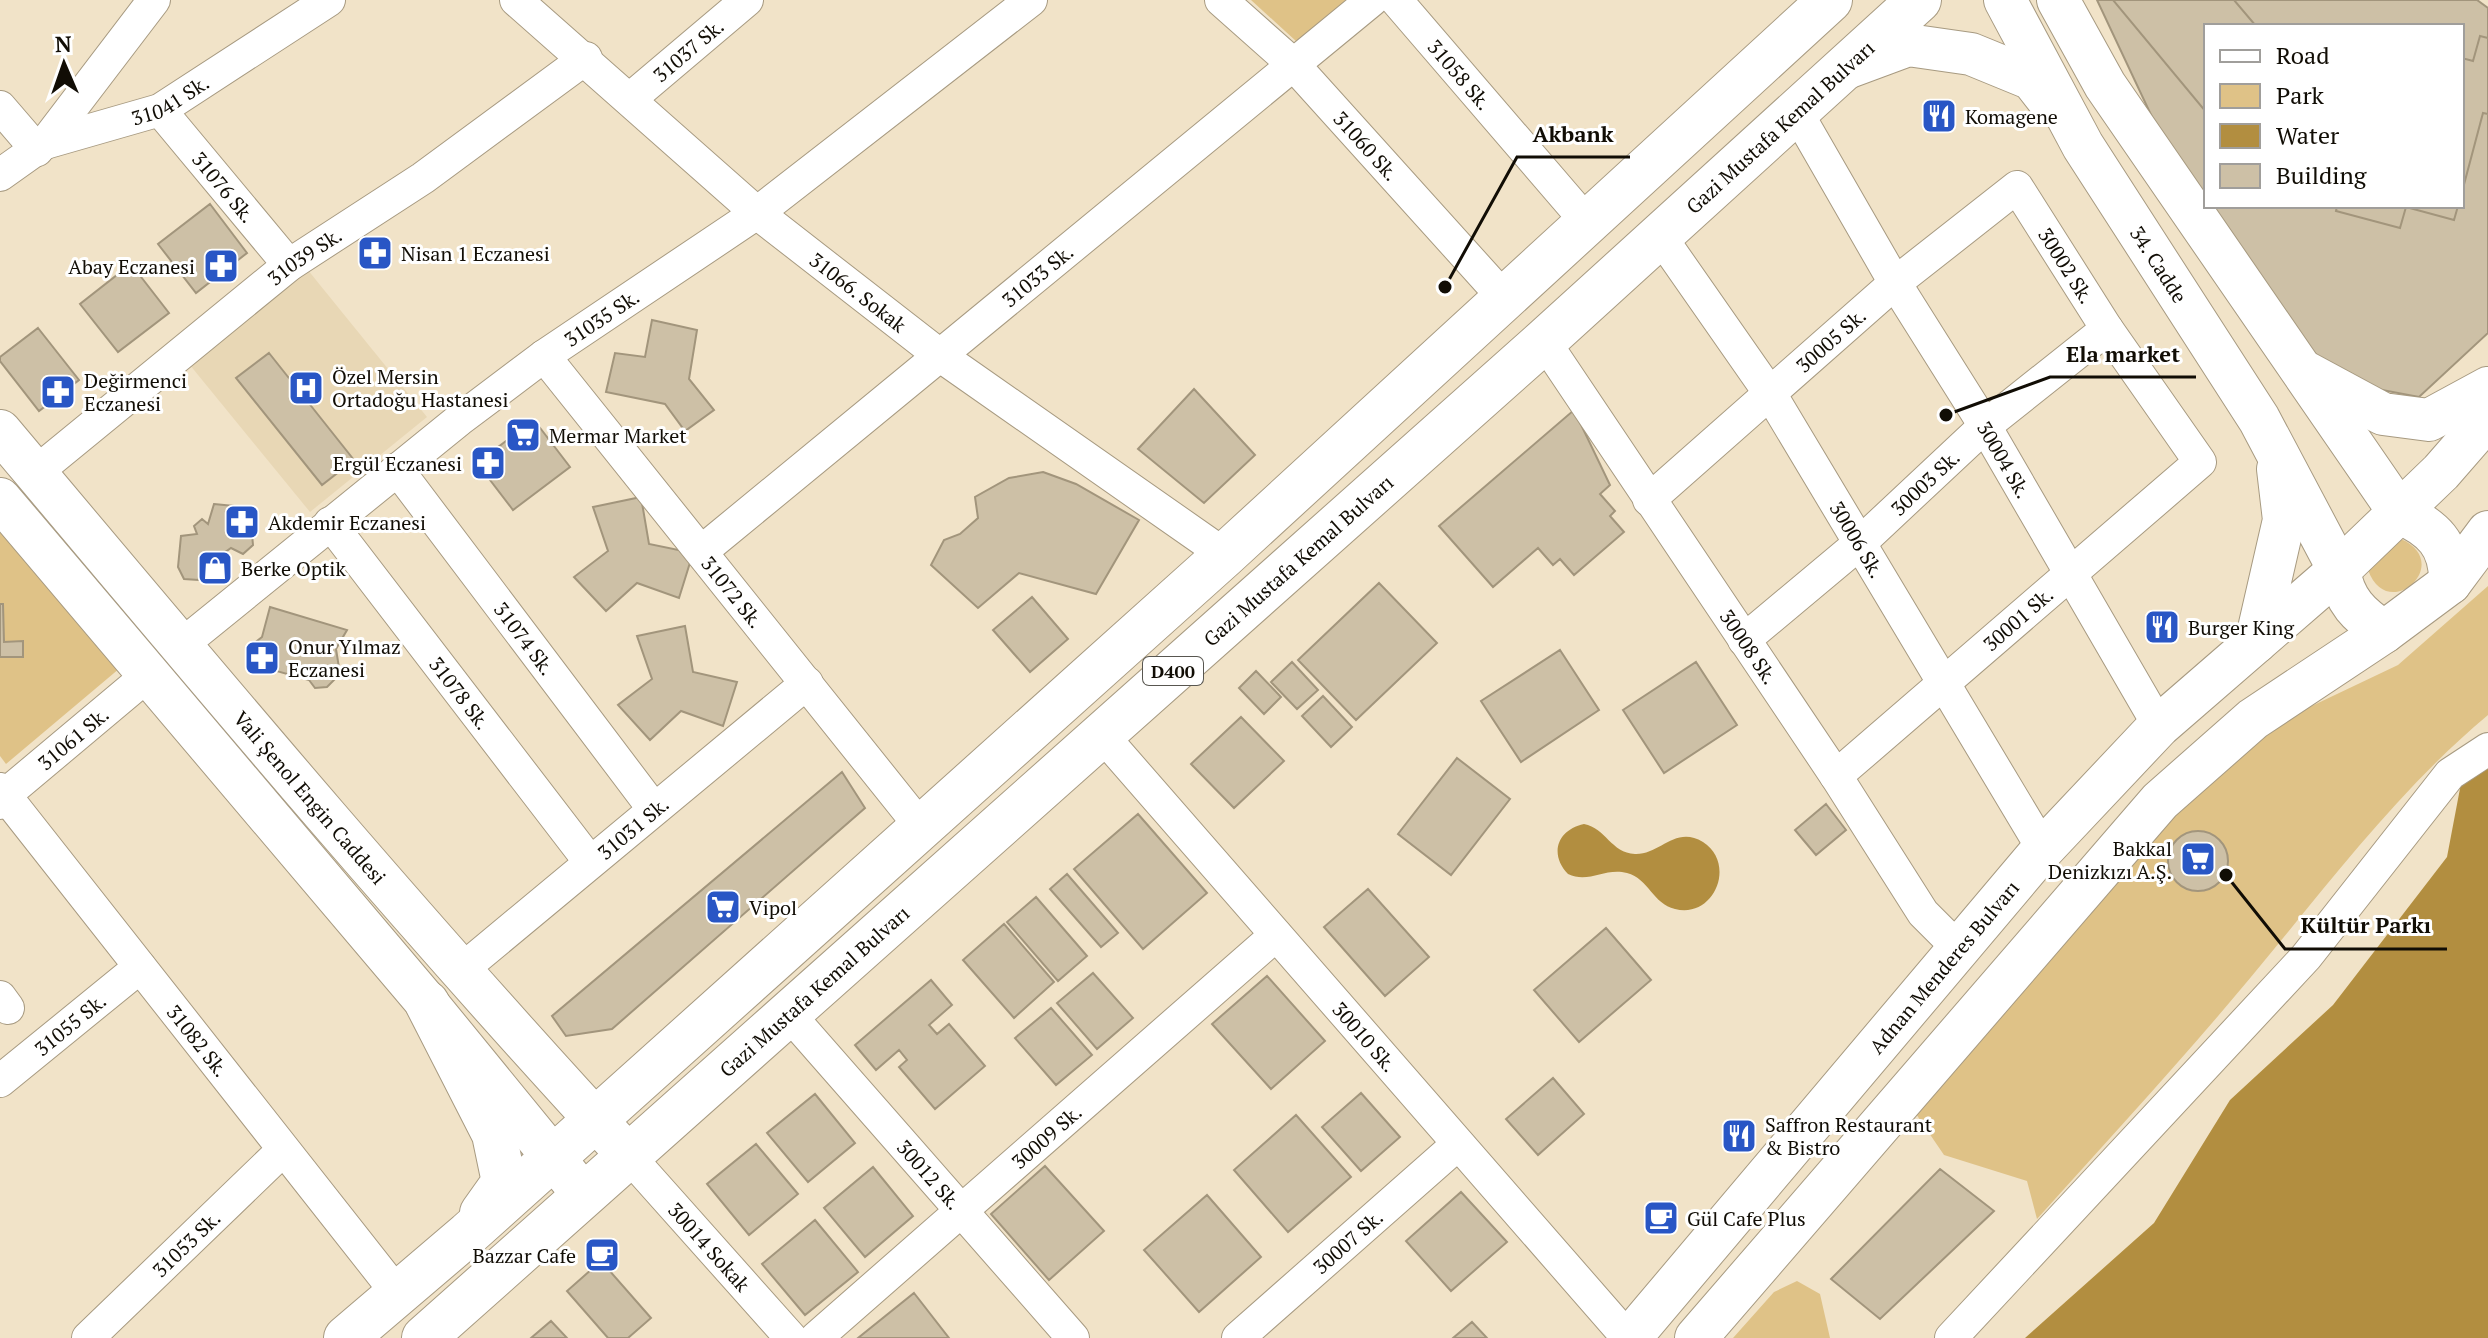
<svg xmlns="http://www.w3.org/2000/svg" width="2488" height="1338" font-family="'PT Serif',serif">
<rect width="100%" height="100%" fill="#f1e3c8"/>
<path fill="#e8d7b5" d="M303,264L427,417L310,512L185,359Z"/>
<path fill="#dfc287" d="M1251,0H1356L1297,42Z
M0,522L120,668L6,764L0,756Z
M2401,539C2455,563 2388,625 2368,570Z
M2488,586V715C2398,790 2326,887 2251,977C2182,1060 2109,1139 2037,1219L2027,1181L1944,1155L1914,1111L2177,803L2278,722L2398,665Z
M1797,1281L1820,1294L1830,1338H1733L1774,1292Z"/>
<path fill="#b28e40" d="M2488,759V1338H2025L2154,1223L2230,1100L2333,1005L2447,857L2462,778Z
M1584,824C1606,828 1611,853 1635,854C1660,855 1675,825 1703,842C1737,864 1714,919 1675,909C1653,904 1649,879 1627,873C1605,867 1589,884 1568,874C1549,854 1557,830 1584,824Z"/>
<path fill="#cdc0a6" stroke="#a2957c" stroke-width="2" d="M2097,0H2477L2488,8V333L2419,397L2340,382L2324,370L2212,206H2462V26H2206V197L2152,117Z
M2113,0H2234L2256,26H2206V112Z
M2480,36L2488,38V114L2483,113L2462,192V58L2473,61Z
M210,204L247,253L196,293L158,244Z
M2337,206H2458L2454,220L2406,207L2400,228L2336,211Z
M131,264L169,313L118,352L80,304Z
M652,320L697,330L689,379L714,410L685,431L665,404L606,392L615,353L645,357Z
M38,328L79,380L39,411L0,361V357Z
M269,353L354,460L322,485L236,378Z
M1194,389L1255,455L1204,503L1138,449Z
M1574,410L1610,485L1600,494L1615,511L1610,516L1624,532L1574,575L1560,559L1553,565L1538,548L1493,587L1439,526Z
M534,420L570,467L513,510L477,463Z
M1043,472L1076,484L1139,520L1096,594L1019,573L978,608L931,565L944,540L960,534L978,518L975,497L1009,478Z
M641,497L649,544L693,553L679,598L637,583L606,611L574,577L608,551L593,507Z
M214,504L244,507L250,514L253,545L243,554L231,548L220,556L225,572L214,581L184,579L178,567L181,536L197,534L194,526L202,519L208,524Z
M1379,583L1437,643L1356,720L1298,660Z
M1032,597L1068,639L1030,672L993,630Z
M0,604H3L4,642L23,641V657H0Z
M270,607L347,630L336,649L340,674L327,687L315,688L309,680L262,667L252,645L262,637Z
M685,626L693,672L737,682L723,726L681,711L650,740L618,705L652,679L637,636Z
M1560,650L1599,710L1521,762L1481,701Z
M1292,662L1318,690L1297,709L1271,682Z
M1696,662L1737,725L1664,773L1623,710Z
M1256,671L1281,697L1264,714L1239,688Z
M1323,696L1352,727L1331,747L1302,716Z
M1241,717L1284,761L1234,808L1191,764Z
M1457,758L1510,799L1451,875L1398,834Z
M842,772L865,808L612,1029L566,1036L552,1016Z
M1826,804L1846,830L1816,855L1795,830Z
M1138,814L1207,893L1143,949L1074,869Z
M2168 861a30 30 0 1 1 60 0a30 30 0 1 1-60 0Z
M1067,874L1118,933L1101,947L1050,889Z
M1368,889L1429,957L1385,996L1324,927Z
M1036,897L1087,956L1058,981L1007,922Z
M1004,924L1054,982L1014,1018L963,960Z
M1606,928L1651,980L1579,1042L1534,990Z
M1093,973L1133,1018L1097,1049L1057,1003Z
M1267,976L1325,1041L1271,1089L1212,1024Z
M931,980L952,1005L929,1025L937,1034L949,1024L985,1066L935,1109L899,1067L907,1060L899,1050L876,1070L855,1045Z
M1051,1008L1092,1055L1056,1085L1015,1038Z
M1553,1078L1584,1114L1538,1155L1506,1119Z
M1361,1093L1400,1137L1361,1171L1322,1127Z
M815,1094L855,1143L808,1182L767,1133Z
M1296,1115L1351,1177L1288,1232L1234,1170Z
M756,1144L798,1194L749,1235L707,1184Z
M1045,1166L1104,1231L1049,1280L991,1214Z
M873,1167L913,1216L865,1257L824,1208Z
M1940,1169L1994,1211L1880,1319L1831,1279Z
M1461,1192L1507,1242L1451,1291L1406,1241Z
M1207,1195L1261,1257L1199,1312L1144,1250Z
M815,1220L858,1272L805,1315L762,1264Z
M601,1261L651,1318L628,1338H608L567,1291Z
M914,1293L949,1338H858Z
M551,1321L567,1338H531Z
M1472,1322L1487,1338H1453Z"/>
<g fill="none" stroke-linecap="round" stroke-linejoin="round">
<defs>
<g id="minor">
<path id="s1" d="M516,0L757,213L942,357L1225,555"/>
<path id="s2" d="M1221,0L1293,64L1505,299"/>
<path id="s3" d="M1396,0L1586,221"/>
<path id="s4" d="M630,99L747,0"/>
<path d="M0,107L37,150"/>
<path id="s5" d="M160,110L289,265"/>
<path id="s6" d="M1796,111L1895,283L1985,426L2159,726"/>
<path d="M45,143L154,0"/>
<path id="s7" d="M0,175L45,143L160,110L329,0"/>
<path id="s8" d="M1660,236L1771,395L2043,849"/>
<path id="s9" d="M1544,341L1836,776L1923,913L1959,949"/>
<path id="s10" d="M544,356L921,827"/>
<path id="s11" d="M397,469L653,808"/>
<path id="s12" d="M35,473L289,265L423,178L586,58"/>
<path id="s13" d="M1649,500L1895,283L2017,187L2107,329L2200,462L1836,776"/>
<path id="s14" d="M330,523L590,862"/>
<path id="s15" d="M702,551L1372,0"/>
<path id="s16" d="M1744,640L1860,543L1985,426L2107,329"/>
<path id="s17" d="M179,647L459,420L544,356L757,213L1031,0"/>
<path id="s18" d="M1102,735L1628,1338"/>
<path id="s19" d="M0,789L397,1293"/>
<path id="s20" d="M0,803L5,795L148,675"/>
<path id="s21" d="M459,972L807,683"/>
<path d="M0,997L8,1008"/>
<path id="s22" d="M787,1012L1073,1338"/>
<path id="s23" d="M0,1081L140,967"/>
<path id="s24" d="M627,1154L791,1338"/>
<path id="s25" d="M88,1338L283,1150"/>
<path id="s26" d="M816,1338L1276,935"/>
<path id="s27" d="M1238,1338L1458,1144"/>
<path d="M1951,1338L2306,957L2450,774L2488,749"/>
</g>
<g id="major">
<path id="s28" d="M2005,0L2083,146L2259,419L2339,570C2344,601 2359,615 2384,632"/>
<path d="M2058,0L2105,85L2399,512C2433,528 2451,544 2450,583"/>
<path d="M1846,68L1908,45L1971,54L2032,79L2053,106"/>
<path d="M2307,373L2383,414L2429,420L2488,388"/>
<path id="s29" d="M0,431C206,676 410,920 627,1154"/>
<path d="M0,499L427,1003L583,1194"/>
<path d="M2256,642L2284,520L2278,469"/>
<path id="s30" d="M1630,1338L2043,849L2159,726L2339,570L2441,472L2488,418"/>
<path d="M1696,1338L2160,801L2253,719L2384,632L2450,583L2488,532"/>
</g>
<g id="highway">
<path d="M427,1003L494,1134L504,1182L482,1213"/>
<path d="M346,1338L468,1234L1225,555L1830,0"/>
<path id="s31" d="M424,1338L1544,341L1919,0"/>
</g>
</defs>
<use href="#minor" stroke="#a79a81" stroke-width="34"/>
<use href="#major" stroke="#a79a81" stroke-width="44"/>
<use href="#highway" stroke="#a79a81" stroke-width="46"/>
<use href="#minor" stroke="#fff" stroke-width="32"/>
<use href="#major" stroke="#fff" stroke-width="42"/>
<use href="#highway" stroke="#fff" stroke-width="44"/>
</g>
<defs>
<symbol id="restaurant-square" viewBox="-11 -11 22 22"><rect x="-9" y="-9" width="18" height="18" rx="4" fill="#2956c5" stroke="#fff"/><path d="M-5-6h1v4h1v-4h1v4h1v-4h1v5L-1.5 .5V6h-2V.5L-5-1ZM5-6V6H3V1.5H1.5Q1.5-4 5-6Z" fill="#fff"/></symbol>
<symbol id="pharmacy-square" viewBox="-11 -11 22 22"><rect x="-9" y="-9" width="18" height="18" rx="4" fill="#2956c5" stroke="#fff"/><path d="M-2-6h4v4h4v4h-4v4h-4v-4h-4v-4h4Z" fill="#fff"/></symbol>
<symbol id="hospital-square" viewBox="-11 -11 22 22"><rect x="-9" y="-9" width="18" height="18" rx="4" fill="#2956c5" stroke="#fff"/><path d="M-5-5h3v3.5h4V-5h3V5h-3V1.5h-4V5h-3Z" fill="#fff"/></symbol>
<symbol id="supermarket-square" viewBox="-11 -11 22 22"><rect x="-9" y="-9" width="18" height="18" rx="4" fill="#2956c5" stroke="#fff"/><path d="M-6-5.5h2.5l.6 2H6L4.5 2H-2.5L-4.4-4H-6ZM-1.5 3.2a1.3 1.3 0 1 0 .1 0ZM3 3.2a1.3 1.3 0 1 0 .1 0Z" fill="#fff"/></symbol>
<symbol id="shop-square" viewBox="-11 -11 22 22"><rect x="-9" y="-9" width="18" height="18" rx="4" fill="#2956c5" stroke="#fff"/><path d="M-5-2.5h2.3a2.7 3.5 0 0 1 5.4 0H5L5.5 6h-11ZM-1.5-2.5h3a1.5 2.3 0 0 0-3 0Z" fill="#fff"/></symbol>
<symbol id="cafe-square" viewBox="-11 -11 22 22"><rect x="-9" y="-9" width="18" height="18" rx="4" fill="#2956c5" stroke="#fff"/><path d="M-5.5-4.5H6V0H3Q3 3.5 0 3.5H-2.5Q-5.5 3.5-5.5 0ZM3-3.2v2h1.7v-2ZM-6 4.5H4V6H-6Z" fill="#fff"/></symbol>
</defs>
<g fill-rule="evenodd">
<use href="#restaurant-square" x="1919" y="96" width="40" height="40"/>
<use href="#pharmacy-square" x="355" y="233" width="40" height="40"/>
<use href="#pharmacy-square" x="201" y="246" width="40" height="40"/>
<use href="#hospital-square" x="286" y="368" width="40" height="40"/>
<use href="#pharmacy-square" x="38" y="372" width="40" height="40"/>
<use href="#supermarket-square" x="503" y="415" width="40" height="40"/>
<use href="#pharmacy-square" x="468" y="443" width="40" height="40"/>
<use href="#pharmacy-square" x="222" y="502" width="40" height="40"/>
<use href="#shop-square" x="195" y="548" width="40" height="40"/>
<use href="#restaurant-square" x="2142" y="607" width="40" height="40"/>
<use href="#pharmacy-square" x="242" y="638" width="40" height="40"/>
<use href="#supermarket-square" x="2178" y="839" width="40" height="40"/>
<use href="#supermarket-square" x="703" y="887" width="40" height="40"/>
<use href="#restaurant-square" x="1719" y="1116" width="40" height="40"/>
<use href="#cafe-square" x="1641" y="1198" width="40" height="40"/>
<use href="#cafe-square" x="582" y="1235" width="40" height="40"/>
</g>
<g text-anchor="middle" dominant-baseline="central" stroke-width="6" stroke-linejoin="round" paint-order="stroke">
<rect fill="#fff" stroke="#585650" stroke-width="2" x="1143" y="657" width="60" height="28" rx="6"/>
<g font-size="18" font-weight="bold" fill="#110d05">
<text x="1173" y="671">D400</text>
</g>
<g font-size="20" fill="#110d05" stroke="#fff">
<text stroke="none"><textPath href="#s4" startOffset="76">31037 Sk.</textPath></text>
<text stroke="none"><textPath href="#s3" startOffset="98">31058 Sk.</textPath></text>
<text stroke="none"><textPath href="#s7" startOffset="188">31041 Sk.</textPath></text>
<text stroke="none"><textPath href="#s31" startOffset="1818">Gazi Mustafa Kemal Bulvarı</textPath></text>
<text stroke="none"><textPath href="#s2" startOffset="206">31060 Sk.</textPath></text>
<text stroke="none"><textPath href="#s5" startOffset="100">31076 Sk.</textPath></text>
<text stroke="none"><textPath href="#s12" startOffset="346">31039 Sk.</textPath></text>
<text stroke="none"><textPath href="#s28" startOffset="306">34. Cadde</textPath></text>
<text stroke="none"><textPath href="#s13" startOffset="576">30002 Sk.</textPath></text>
<text stroke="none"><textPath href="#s15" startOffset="434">31033 Sk.</textPath></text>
<text stroke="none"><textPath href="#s1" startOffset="450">31066. Sokak</textPath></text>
<text stroke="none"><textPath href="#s17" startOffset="536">31035 Sk.</textPath></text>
<text stroke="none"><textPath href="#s13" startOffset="242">30005 Sk.</textPath></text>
<text stroke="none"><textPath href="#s6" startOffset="406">30004 Sk.</textPath></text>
<text stroke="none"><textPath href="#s16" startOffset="240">30003 Sk.</textPath></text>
<text stroke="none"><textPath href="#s8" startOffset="362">30006 Sk.</textPath></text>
<text stroke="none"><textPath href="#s31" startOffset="1170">Gazi Mustafa Kemal Bulvarı</textPath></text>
<text stroke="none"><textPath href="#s10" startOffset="302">31072 Sk.</textPath></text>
<text transform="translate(2018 619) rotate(-41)">30001 Sk.</text>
<text stroke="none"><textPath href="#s11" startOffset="212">31074 Sk.</textPath></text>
<text stroke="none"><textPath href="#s9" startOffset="368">30008 Sk.</textPath></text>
<text stroke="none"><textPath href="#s14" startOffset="214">31078 Sk.</textPath></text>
<text stroke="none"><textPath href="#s20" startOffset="98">31061 Sk.</textPath></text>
<text stroke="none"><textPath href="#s29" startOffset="480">Vali Şenol Engin Caddesi</textPath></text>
<text stroke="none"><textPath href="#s21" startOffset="226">31031 Sk.</textPath></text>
<text stroke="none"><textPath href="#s30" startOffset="486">Adnan Menderes Bulvarı</textPath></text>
<text stroke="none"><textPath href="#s31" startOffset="522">Gazi Mustafa Kemal Bulvarı</textPath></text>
<text stroke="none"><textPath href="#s23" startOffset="90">31055 Sk.</textPath></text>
<text stroke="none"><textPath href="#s18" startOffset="400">30010 Sk.</textPath></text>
<text stroke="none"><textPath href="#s19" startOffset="320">31082 Sk.</textPath></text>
<text stroke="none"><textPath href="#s26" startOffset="306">30009 Sk.</textPath></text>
<text stroke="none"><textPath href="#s22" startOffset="216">30012 Sk.</textPath></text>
<text stroke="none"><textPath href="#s27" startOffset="146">30007 Sk.</textPath></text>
<text stroke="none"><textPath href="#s25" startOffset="136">31053 Sk.</textPath></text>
<text stroke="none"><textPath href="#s24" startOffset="124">30014 Sokak</textPath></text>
</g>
<g font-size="20" fill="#110d05" stroke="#fff" text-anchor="start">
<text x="1965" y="116">Komagene</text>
<text x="401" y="253">Nisan 1 Eczanesi</text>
<text x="195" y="266" text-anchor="end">Abay Eczanesi</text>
<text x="332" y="376">Özel Mersin<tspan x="332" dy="23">Ortadoğu Hastanesi</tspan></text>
<text x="84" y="380">Değirmenci<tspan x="84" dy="23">Eczanesi</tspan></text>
<text x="549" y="435">Mermar Market</text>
<text x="462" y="463" text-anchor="end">Ergül Eczanesi</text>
<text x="268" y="522">Akdemir Eczanesi</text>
<text x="241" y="568">Berke Optik</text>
<text x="2188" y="627">Burger King</text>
<text x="288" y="646">Onur Yılmaz<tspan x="288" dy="23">Eczanesi</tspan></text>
<text x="2172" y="848" text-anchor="end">Bakkal<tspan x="2172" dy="23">Denizkızı A.Ş.</tspan></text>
<text x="749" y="907">Vipol</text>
<text x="1765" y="1124">Saffron Restaurant<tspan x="1765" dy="23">&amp; Bistro</tspan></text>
<text x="1687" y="1218">Gül Cafe Plus</text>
<text x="576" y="1255" text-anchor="end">Bazzar Cafe</text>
</g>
</g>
<path fill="none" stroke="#110d05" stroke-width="3" d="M1445 287L1517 157H1630M1946 415L2050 377H2196M2226 875L2285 949H2447"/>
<g fill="#110d05" stroke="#fff" stroke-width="3">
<circle cx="1445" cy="287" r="8"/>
<circle cx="1946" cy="415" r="8"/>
<circle cx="2226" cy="875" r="8"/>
</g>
<g font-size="22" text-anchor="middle" font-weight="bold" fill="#110d05" stroke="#fff" stroke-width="6" stroke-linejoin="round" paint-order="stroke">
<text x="1573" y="142">Akbank</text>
<text x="2123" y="362">Ela market</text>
<text x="2366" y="933">Kültür Parkı</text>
</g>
<rect x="2204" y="24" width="260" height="184" fill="#ffffff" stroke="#a09e9b" stroke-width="2"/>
<rect x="2220" y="50" width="40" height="12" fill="#ffffff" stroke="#a09e9b" stroke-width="2"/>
<text x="2276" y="64" font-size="24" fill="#110d05">Road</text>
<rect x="2220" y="84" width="40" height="24" fill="#dfc287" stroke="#a09e9b" stroke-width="2"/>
<text x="2276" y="104" font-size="24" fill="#110d05">Park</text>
<rect x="2220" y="124" width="40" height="24" fill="#b28e40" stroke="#a09e9b" stroke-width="2"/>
<text x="2276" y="144" font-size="24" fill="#110d05">Water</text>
<rect x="2220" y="164" width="40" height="24" fill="#cdc0a6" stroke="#a09e9b" stroke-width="2"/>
<text x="2276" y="184" font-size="24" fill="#110d05">Building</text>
<g transform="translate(64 64) rotate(358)" stroke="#ffffff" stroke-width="6" paint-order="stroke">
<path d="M0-6L14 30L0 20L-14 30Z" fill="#110d05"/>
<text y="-12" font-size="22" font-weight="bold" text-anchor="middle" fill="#110d05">N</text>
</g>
</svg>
